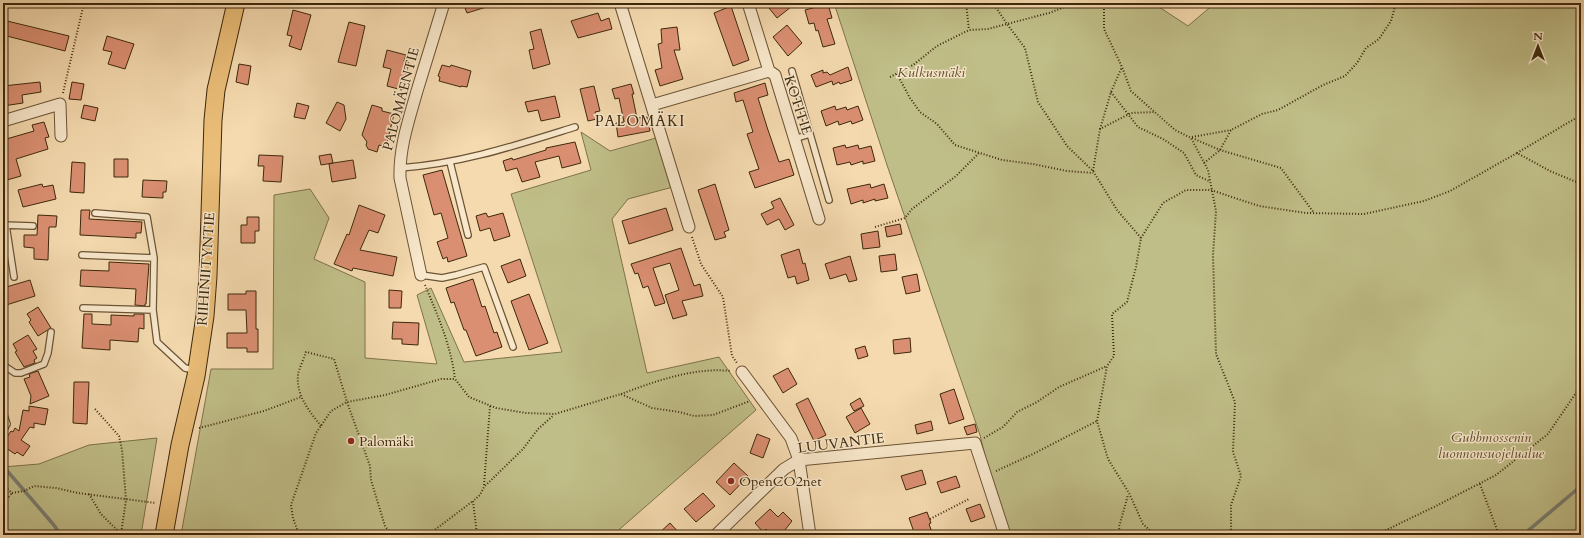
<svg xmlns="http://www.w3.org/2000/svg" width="1584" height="538" font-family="Cardo,serif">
<rect width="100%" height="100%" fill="#f5daaf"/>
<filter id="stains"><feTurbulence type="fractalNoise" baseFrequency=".005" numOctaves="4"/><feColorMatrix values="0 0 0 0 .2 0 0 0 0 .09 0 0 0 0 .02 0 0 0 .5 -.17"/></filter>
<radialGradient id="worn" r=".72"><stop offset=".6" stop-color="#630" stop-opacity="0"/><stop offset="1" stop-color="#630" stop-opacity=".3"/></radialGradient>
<path fill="#c0be88" stroke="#7e734a" d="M834,3H1153L1188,26L1215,3H1581V535H1010L991,480L980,435L888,168Z
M581,132L610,151L656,138L673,187L628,199L612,219L647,373L719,357L756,410L613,535H181L211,369H273L274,195L310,189L329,218L314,259L365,282V358L437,364L417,295L431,288L464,362L562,352L511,194L591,170Z
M157,438L141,535H3V467L39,464L89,445Z"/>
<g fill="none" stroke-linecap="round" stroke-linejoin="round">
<path stroke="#7a7e73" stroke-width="3.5" d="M3,466L53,524L61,535
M1523,535L1581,486"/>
</g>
<path fill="#db8f72" stroke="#3d280c" d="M463,3H492L493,5L467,13Z
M765,3H796L777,18Z
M828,4L832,18L827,19L835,44L823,47L818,30L816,31L814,23L809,24L805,10Z
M731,6L749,60L733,66L714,13Z
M293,10L311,15L301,50L289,46L292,36L287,35Z
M598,13L601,21L609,18L612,29L578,38L571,21Z
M3,20L69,36L65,51L3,35Z
M349,22L365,26L356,66L338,62Z
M787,25L802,43L788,56L773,37Z
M677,27L680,50H674L683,79L660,86L655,70L662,68L658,44L662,43L661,29Z
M541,29L550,64L533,69L529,50L534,49L530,32Z
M107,36L134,44L125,69L108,64L112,52L103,50Z
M387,50L406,55L404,61L409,63L402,90L387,86L391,69L383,67Z
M239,64L251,66L248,85L236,82Z
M442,65L450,67L451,65L471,71L467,87L461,86V87L439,81L440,77L438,76Z
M848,67L852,80L840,84L839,82L833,85L832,81L816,87L811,75L823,70V73L827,72L830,75Z
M40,82L41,92L22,95L23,103L3,106V86Z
M72,82L84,84L81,100L69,99Z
M765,83L768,95L758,98L767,127L779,162L789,159L794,175L755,188L749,172L759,169L747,134L753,132L743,100L736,102L734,93Z
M631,84L634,94H632L637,118L647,117L650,131L618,137L616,123L624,122L619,98L615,99L612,89Z
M594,86L600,111L595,112L597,119L588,121L580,89Z
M555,96L560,117L541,121L538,110L528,112L525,102Z
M337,102L344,105L346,119L340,131L326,123Z
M297,103L309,106L305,119L294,117Z
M84,105L98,108L95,121L81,118Z
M372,105L382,108V111L394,114L386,147L379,145L377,152L368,149L366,145L367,142L362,135Z
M835,106L836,110L846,107L847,110L858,106L863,120L852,124L851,121L839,125L838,121L826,126L821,111Z
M44,122L49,137L45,138L48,149L16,159L21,176L7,180L3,165V140L34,131L32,125Z
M575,142L581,163L562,168L559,156L535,162L540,177L522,182L517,168L506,171L503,161L512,158L513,160L546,150V148Z
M845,145L846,148L858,145L859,149L871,146L875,161L863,164V161L851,165L850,162L837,165L833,148Z
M331,154L333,163L353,160L356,178L332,182L329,164L333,163L321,165L319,156Z
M259,155L283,156L281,182L263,181L264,166H258Z
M114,159H128V177H114Z
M72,162L85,163L84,193L70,192Z
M442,170L467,256L448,262L447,257L443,259L437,242L448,238L441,213L434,215L423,175Z
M143,180L167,181L166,192H163V198L142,197Z
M42,184L43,187L53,185L56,199L23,207L18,190Z
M715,184L729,230L724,232L726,237L715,240L698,190Z
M870,184L871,188L884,184L888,198L875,201V199L863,203V200L851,204L847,189Z
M780,198L794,225L785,230L779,219L767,225L761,214L774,208L771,202Z
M359,205L385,215L378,233L369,230L360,250L397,257L393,276L353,268L352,271L334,264L347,234L349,235Z
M666,208L673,230L629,244L622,221Z
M81,210H90L89,219L142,222L141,233H136V238L80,235Z
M486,213L488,217L503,213L510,236L494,241L490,228L480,231L476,216Z
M38,215L57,216L56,227H49L48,260L34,259V248L24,247V235H37Z
M247,217H259V231H255V243H241V225H247Z
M900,224L902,234L887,237L885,227Z
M878,231L880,247L863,249L861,234Z
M681,248L694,286L700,284L703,296L682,301L687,315L673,319L665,295L679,290L670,263L653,268L665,303L655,306L648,286L643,288L638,273L635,274L631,264Z
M799,249L803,264L805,263L809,280L797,284L795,276L788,278L781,255Z
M895,254L897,270L881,272L879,256Z
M850,256L857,280L849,282L846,274L830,279L825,264Z
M520,259L526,276L508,283L501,266Z
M109,262L149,264L146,304H145V306L135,305L136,289L80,286L81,270L109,271Z
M917,274L920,291L906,294L902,277Z
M473,279L482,307L485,306L494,333L497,332L502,347L476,356L466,330H464L454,302L451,303L446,288Z
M30,280L35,296L3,306V288Z
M389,290L402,291L401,308H389Z
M246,291H256V329H258V352H247V348H227V333H247L246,310H228V294H246Z
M529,294L548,343L529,350L511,301Z
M38,307L51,328L38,336L29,322L31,320L27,314Z
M84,314H92V324L111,325V315L134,316V314H144V329L139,328L138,342L110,340V350L82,348Z
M393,322L419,323L418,345L402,344V339H392Z
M28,335L37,349L33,351L37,358L34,360L35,363L24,367L15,352L17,351L13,344Z
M910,338L911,352L894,354L893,340Z
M865,346L868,356L858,359L855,349Z
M788,368L797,384L783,393L773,376Z
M38,371L49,396L30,404L31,396L24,379L30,377L29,374Z
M74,382H89L87,424L73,423Z
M954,389L964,419L949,424L940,394Z
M808,398L826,435L814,441L796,404Z
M860,398L864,406L854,411L850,404Z
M29,406L48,409L45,425L34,423V428L30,427L21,440L30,446L23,456L17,452L15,454L3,446V443L11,431L13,432L15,428L19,431L23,410L29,411Z
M861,408L870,424L855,433L846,417Z
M931,421L933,430L917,434L915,425Z
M975,424L977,432L967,435L964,427Z
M757,434L770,439L763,458L750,453Z
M734,463L748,476L730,495L716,482Z
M922,470L926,484L906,490L901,476Z
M956,476L960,487L941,493L937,482Z
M703,493L715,506L696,522L684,509Z
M980,504L985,517L971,522L966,509Z
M770,509L778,517L783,512L792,521L781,535H772L766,529L763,532L755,523Z
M927,512L931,523L929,524L933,535H915L909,518Z
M670,523L681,535H657Z"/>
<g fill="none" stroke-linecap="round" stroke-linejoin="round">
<defs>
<path id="lane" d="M792,71L829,200
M794,139L810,134
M450,162L468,235
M400,168C460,164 517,145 575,127
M95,213L147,217L154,258L153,310L157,342L185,368L194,370
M3,225L33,226
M6,225L14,277
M82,255L154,258
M421,275L442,278L456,275L484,267L513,347
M83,308L153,310
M3,365L15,373H21L44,364L48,353L51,332
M3,412L7,424L3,431"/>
<path id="street" d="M620,3L689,227
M748,3L769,71
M652,105L769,71L775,75L819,219
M3,121L60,104L61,136
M421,275L400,178C399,148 409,119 417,91C426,62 435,32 444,3
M742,372L791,438L799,460L810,535
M716,535L784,469L799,460L975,443L1005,535"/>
<path id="primary" d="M164,535L180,445L196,376L205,316L208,276L213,120L216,90L236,3"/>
</defs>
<use href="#lane" stroke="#6b5435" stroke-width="8"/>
<use href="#street" stroke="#6b5435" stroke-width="13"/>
<use href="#primary" stroke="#3d280c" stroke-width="19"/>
<path stroke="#3d280c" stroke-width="2" stroke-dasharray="1 2" stroke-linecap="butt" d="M966,3L969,30
M1075,3L1049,13L1007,24L1025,48L1038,102L1067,146L1093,171L1117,210L1141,238L1136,267L1127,302L1112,314L1114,356L1107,366L1097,421L1108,459L1129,493L1143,524L1155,535
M1104,3V29L1122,67L1131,91L1175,130L1191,138L1208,170L1216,211L1213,255L1216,354L1235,402L1233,452L1241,476L1231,505V535
M897,74L910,98L920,112L937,124L955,145L1002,160L1033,164L1067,171L1093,173
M890,77L913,65L937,46L969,30L988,29L1007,24L993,3
M1111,92L1138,127L1163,139L1184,153L1196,175L1209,181
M63,93L84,3
M1100,129L1111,92L1122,67
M1192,137L1231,130
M1192,138L1220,150L1281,168L1314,213
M1517,153L1581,115
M1204,163L1220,150L1231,130L1262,114L1278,110L1323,85L1345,76L1357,63L1366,48L1379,39L1391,21L1396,3
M1093,171L1100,129L1131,113L1154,112
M875,227L905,218L912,209L956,176L979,153
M692,237L701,264L723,297L732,356L737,363
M1141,238L1163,203L1186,190H1211L1259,206L1306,213L1364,214L1424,201L1450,191L1517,153L1550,171L1581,184
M425,285C438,316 451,346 455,379
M621,394C656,381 694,367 731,371
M95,409L119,436L122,450L126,500L121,534
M321,426C309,411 296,395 298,375C299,368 304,359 306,352L334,359L347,402L370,466L371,480L385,526L392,535
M199,428L264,411L301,397
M984,438L1003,427L1017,412L1037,402L1059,387L1107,366
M996,471L1033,454L1097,421
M1480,484L1499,535
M3,485L12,493L24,491L34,486L56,488L78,493L156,503
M484,485L490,406
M89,494L101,514L121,534
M3,504L12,493
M930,519L969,499
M299,535L293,518L291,505L316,433L331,411L347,402L385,395L441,379H455L469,397L496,408L526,413L555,414L621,394L652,408L679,412L694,416L713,415L750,401
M428,535L473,501
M477,535L473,501L480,495L484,487L523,449L538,429L554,415
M1120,535L1119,527L1128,495
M1371,535L1382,532L1438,505L1496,475L1548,434L1578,390L1581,382
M1576,535L1581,530"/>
<use href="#lane" stroke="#f8e7cb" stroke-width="5.5"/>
<use href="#street" stroke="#f8e7cb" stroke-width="11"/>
<use href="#primary" stroke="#eabd78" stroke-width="17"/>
</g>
<g fill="#8f2418" stroke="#f8e7cb" stroke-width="1.5">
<circle cx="351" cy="441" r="4"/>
<circle cx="731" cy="481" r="4"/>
</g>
<g text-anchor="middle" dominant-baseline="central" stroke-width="3" stroke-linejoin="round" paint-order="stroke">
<g font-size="14" font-style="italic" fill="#5e4e2b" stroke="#f8e7cb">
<text x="931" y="72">Kulkusmäki</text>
<text x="1491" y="437">Gubbmossenin<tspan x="1491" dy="16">luonnonsuojelualue</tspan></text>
</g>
<g font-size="14" fill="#3d280c" stroke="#f8e7cb">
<text transform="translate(401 99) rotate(-75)">PALOMÄENTIE</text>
<text transform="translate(798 105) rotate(72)">KOTITIE</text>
<text transform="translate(206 269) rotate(-86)">RIIHINIITYNTIE</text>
<text transform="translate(841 443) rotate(-7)">LUUVANTIE</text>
</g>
<g font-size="14" fill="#3d280c" stroke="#f8e7cb" text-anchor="start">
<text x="359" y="441">Palomäki</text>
<text x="739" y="481">OpenCO2net</text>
</g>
<g font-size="15" letter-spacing="1" fill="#3d280c" stroke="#f8e7cb">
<text x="640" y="121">PALOMÄKI</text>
</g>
</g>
<rect width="1584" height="538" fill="none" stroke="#f5daaf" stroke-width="16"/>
<rect x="4" y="4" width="1576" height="530" fill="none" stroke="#3d280c" stroke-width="2"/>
<rect x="8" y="8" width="1568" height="522" fill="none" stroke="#3d280c"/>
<g transform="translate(1538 46)" stroke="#f8e7cb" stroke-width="3" paint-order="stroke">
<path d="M0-3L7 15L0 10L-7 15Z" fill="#3d280c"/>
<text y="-6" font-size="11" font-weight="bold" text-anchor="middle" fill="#3d280c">N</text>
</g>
<rect width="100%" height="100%" filter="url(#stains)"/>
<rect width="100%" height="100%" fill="url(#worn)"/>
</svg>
